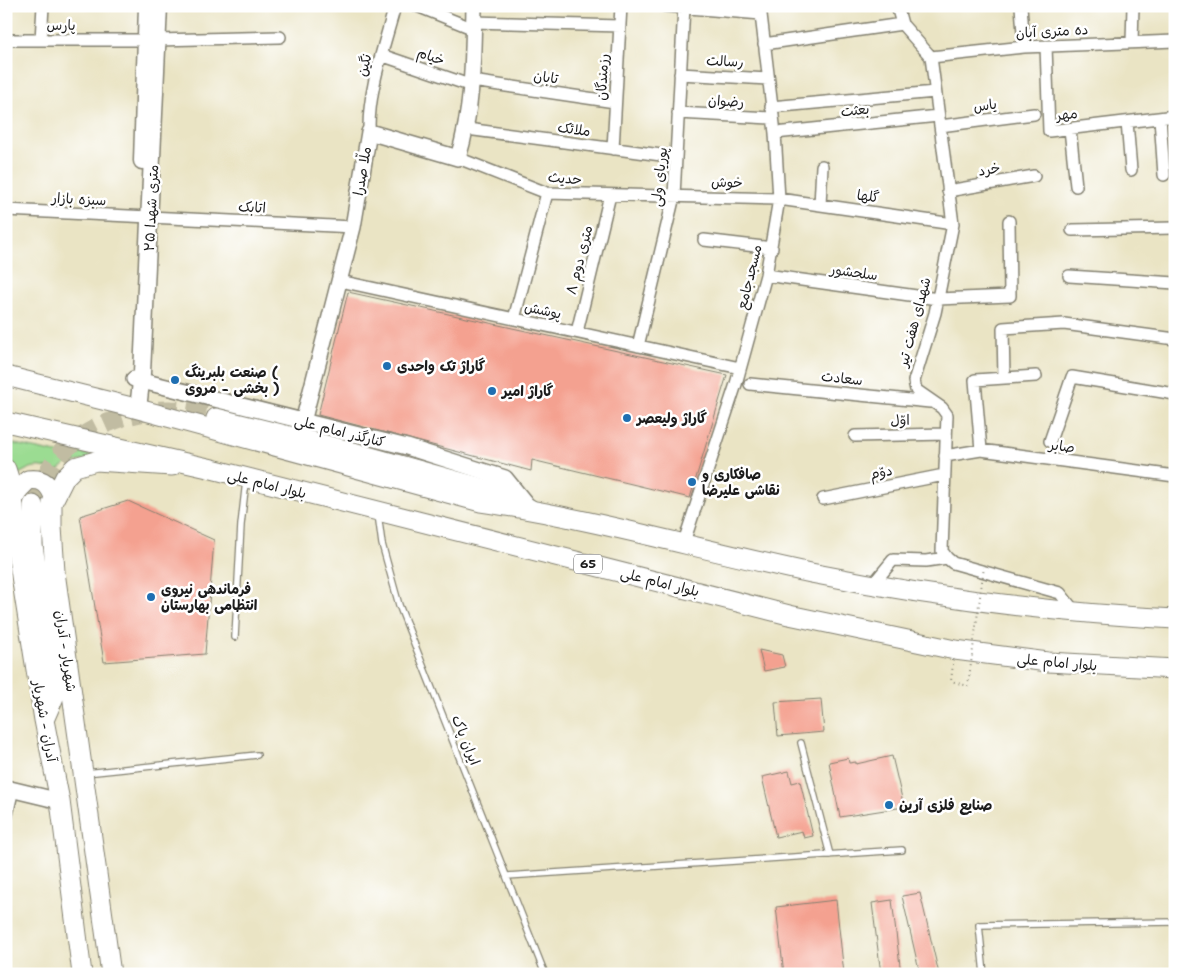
<svg xmlns="http://www.w3.org/2000/svg" width="1181" height="980" font-family="'Shantell Sans','Playpen Sans Arabic',sans-serif">
<rect width="100%" height="100%" fill="#fff"/>
<filter id="ink" filterUnits="userSpaceOnUse"><feTurbulence type="fractalNoise" baseFrequency=".02" numOctaves="2"/><feDisplacementMap in="SourceGraphic" scale="10" xChannelSelector="R" yChannelSelector="G"/><feConvolveMatrix kernelMatrix="1 2 1 2 8 2 1 2 1" color-interpolation-filters="sRGB"/></filter>
<filter id="wash" filterUnits="userSpaceOnUse"><feTurbulence type="fractalNoise" baseFrequency=".0096" numOctaves="4" result="noise"/><feDisplacementMap in="SourceGraphic" scale="20" xChannelSelector="R" yChannelSelector="G"/><feGaussianBlur stdDeviation="1.12" result="paint"/><feColorMatrix in="noise" values="0 0 0 0 0 0 0 0 0 0 0 0 0 0 0 0 0 1.4 0 .05"/><feComposite in="paint" operator="in"/></filter>
<g filter="url(#wash)">
<rect width="100%" height="100%" fill="#eae4c4"/>
<path fill="#9bdc92" stroke="#5c7c57" d="M6,442L65,455L75,452L100,457L66,464L57,472C37,463 32,466 14,477L6,460Z"/>
<g id="blocks">
<path fill="#f4a190" d="M348,292L727,375L690,498L532,460L531,471L318,415Z
M128,501L214,540L205,654L104,662L80,516Z
M759,650L782,655L785,667L764,671Z
M821,699L824,732L778,736L775,702Z
M892,756L904,807L840,817L829,762L848,758L849,763L856,762V764Z
M789,771L792,783L800,781L813,836L804,838L802,831L776,837L762,777Z
M920,893L939,974H920L902,896Z
M836,900L844,974H784L776,907Z
M892,900L901,974H881L872,903Z"/>
</g>
</g>
<g filter="url(#ink)">
<use href="#blocks" fill-opacity="0" stroke="#838070" stroke-width="1"/>
<g fill="none" stroke-linecap="round" stroke-linejoin="round">
<path stroke="#c1bca2" stroke-width="19" stroke-dasharray="19 9" stroke-linecap="butt" d="M33,505C41,487 48,466 62,452C89,426 134,409 171,410C186,410 202,415 216,418"/>
<defs>
<path id="service" d="M378,514L382,544L399,605L545,974
M235,637L241,525L246,481
M801,743L830,855
M86,773L257,755
M507,876L902,850
M984,974L979,925L1175,922"/>
<path id="minor" d="M417,6L474,29
M665,6L761,14
M897,6L902,24L931,57L953,224L935,313L914,381L916,390L942,408L947,415L942,551L947,558L953,563L1060,593L1075,612
M1021,6L1024,47
M474,22L620,26
M6,40H146
M41,40L43,6
M157,40L280,37
M1132,42L1133,6
M764,44L902,24
M1046,46L1049,131L1175,116
M381,55L472,86
M931,57L1024,47L1175,41
M680,74L768,79
M472,81L615,102
M771,107L935,92
M678,113L772,118
M1160,118L1164,175
M1127,122L1131,170
M940,126L1034,114
M467,129L676,157
M1070,129L1076,186
M369,132C368,90 384,47 395,6
M775,133L938,116
M613,149L621,6
M458,158L547,193L779,199L953,224
M948,191L1034,176
M820,205L822,166
M6,210L353,227
M1072,230L1175,228
M704,240L772,248
M766,275L938,299L1010,296L1009,221
M1069,276L1175,283
M340,281L740,368
M514,319L547,193
M577,332L610,195
M638,346L674,196L684,6
M1004,378L1003,328L1064,324L1175,339
M750,384L930,402
M855,436L946,434
M1050,441L1072,377L1175,394
M981,450L975,380L1036,376
M945,456L981,450L1175,476
M823,499L944,475
M683,545L736,384L766,275L779,199L775,133L760,6
M874,583L893,560L926,561L947,558
M6,819L13,789"/>
<path id="tertiary" d="M134,379L407,447L505,478L526,504
M303,422L353,227L369,132L458,158C473,109 473,58 474,6
M6,788L60,801"/>
<path id="secondary" d="M142,161L147,6
M138,409L142,373L159,6"/>
<path id="primary" d="M216,418L342,449L503,494L530,509
M6,469L13,491L15,538L44,720L60,801L82,974
M13,500L19,489L28,480C42,478 49,483 54,497
M33,505V545L54,697L44,720
M111,974L55,572L52,527V503L65,477L75,467L96,461L172,466"/>
<path id="trunk" d="M6,376L131,407L481,502C592,518 701,550 811,573C931,597 1052,613 1175,619
M6,422L208,468L789,615L955,650L1048,662L1175,669"/>
</defs>
<use href="#service" stroke="#838070" stroke-width="8"/>
<use href="#minor" stroke="#838070" stroke-width="14"/>
<use href="#tertiary" stroke="#838070" stroke-width="18"/>
<use href="#secondary" stroke="#838070" stroke-width="19"/>
<use href="#primary" stroke="#838070" stroke-width="21"/>
<use href="#trunk" stroke="#838070" stroke-width="21"/>
<path stroke="#838070" stroke-width="2" stroke-dasharray="1 4" stroke-linecap="butt" d="M953,664L951,681L968,686"/>
<use href="#service" stroke="#fff" stroke-width="5.5"/>
<use href="#minor" stroke="#fff" stroke-width="11"/>
<use href="#tertiary" stroke="#fff" stroke-width="15"/>
<use href="#secondary" stroke="#fff" stroke-width="16"/>
<use href="#primary" stroke="#fff" stroke-width="19"/>
<use href="#trunk" stroke="#fff" stroke-width="19"/>
<path stroke="#838070" stroke-width="2" stroke-dasharray="1 4" stroke-linecap="butt" d="M968,686L984,567"/>
</g>
</g>
<g fill="#1f6fb2" stroke="#fff" stroke-width="2">
<circle cx="387" cy="366" r="5"/>
<circle cx="175" cy="380" r="5"/>
<circle cx="492" cy="391" r="5"/>
<circle cx="627" cy="418" r="5"/>
<circle cx="692" cy="482" r="5"/>
<circle cx="151" cy="597" r="5"/>
<circle cx="889" cy="805" r="5"/>
</g>
<g text-anchor="middle" dominant-baseline="central" stroke-width="5" stroke-linejoin="round" paint-order="stroke">
<rect fill="#fff" stroke="#606060" stroke-width="1" x="574" y="554.5" width="28" height="19" rx="4"/>
<g font-size="12" font-weight="bold" fill="#1c1c1c">
<text x="588" y="564">65</text>
</g>
<g font-size="14" fill="#1c1c1c" stroke="#fff">
<text x="61" y="25">پارس</text>
<text transform="translate(1052 31) rotate(-3)">ده متری آبان</text>
<text transform="translate(431 56) rotate(19)">خیام</text>
<text transform="translate(725 61) rotate(3)">رسالت</text>
<text transform="translate(364 65) rotate(-76)">نگین</text>
<text transform="translate(546 77) rotate(8)">تابان</text>
<text transform="translate(602 77) rotate(-87)">رزمندگان</text>
<text transform="translate(726 101) rotate(3)">رضوان</text>
<text transform="translate(985 105) rotate(-7)">یاس</text>
<text transform="translate(855 110) rotate(-6)">بعثت</text>
<text transform="translate(1067 114) rotate(-7)">مهر</text>
<text transform="translate(574 129) rotate(8)">ملائک</text>
<text transform="translate(989 169) rotate(-10)">خرد</text>
<text transform="translate(362 171) rotate(-80)">ملّا صدرا</text>
<text transform="translate(659 177) rotate(-84)">پوریای ولی</text>
<text transform="translate(565 178) rotate(5)">حدیث</text>
<text transform="translate(727 182) rotate(2)">خوش</text>
<text transform="translate(868 196) rotate(8)">گلها</text>
<text transform="translate(79 199) rotate(3)">سبزه بازار</text>
<text transform="translate(252 207) rotate(3)">اتابک</text>
<text transform="translate(151 208) rotate(-87)">۲۵ متری شهدا</text>
<text transform="translate(579 260) rotate(-76)">۸ متری دوم</text>
<text transform="translate(854 272) rotate(8)">سلحشور</text>
<text transform="translate(749 277) rotate(-76)">مسجدجامع</text>
<text transform="translate(543 310) rotate(12)">پوشش</text>
<text transform="translate(914 322) rotate(-75)">شهدای هفت تیر</text>
<text transform="translate(842 378) rotate(6)">سعادت</text>
<text transform="translate(900 420) rotate(-2)">اوّل</text>
<text transform="translate(340 431) rotate(14)">کنارگذر امام علی</text>
<text transform="translate(1062 446) rotate(8)">صابر</text>
<text transform="translate(881 472) rotate(-12)">دوّم</text>
<text transform="translate(267 484) rotate(14)">بلوار امام علی</text>
<text transform="translate(660 582) rotate(14)">بلوار امام علی</text>
<text transform="translate(66 651) rotate(82)">شهریار - آدران</text>
<text transform="translate(1057 662) rotate(5)">بلوار امام علی</text>
<text transform="translate(45 721) rotate(80)">آدران - شهریار</text>
<text transform="translate(466 740) rotate(68)">ایران پاک</text>
</g>
<g font-size="14" font-weight="bold" fill="#1c1c1c" stroke="#fff" text-anchor="start">
<text x="397" y="366">گاراژ تک واحدی</text>
<text x="185" y="372">صنعت بلبرینگ (<tspan x="185" dy="16">بخشی - مروی )</tspan></text>
<text x="502" y="391">گاراژ امیر</text>
<text x="637" y="418">گاراژ ولیعصر</text>
<text x="702" y="474">صافکاری و<tspan x="702" dy="16">نقاشی عليرضا</tspan></text>
<text x="161" y="589">فرماندهی نیروی<tspan x="161" dy="16">انتظامی بهارستان</tspan></text>
<text x="899" y="805">صنایع فلزی آرین</text>
</g>
</g>
<rect width="1181" height="980" fill="none" stroke="#fff" stroke-width="25"/>
</svg>
